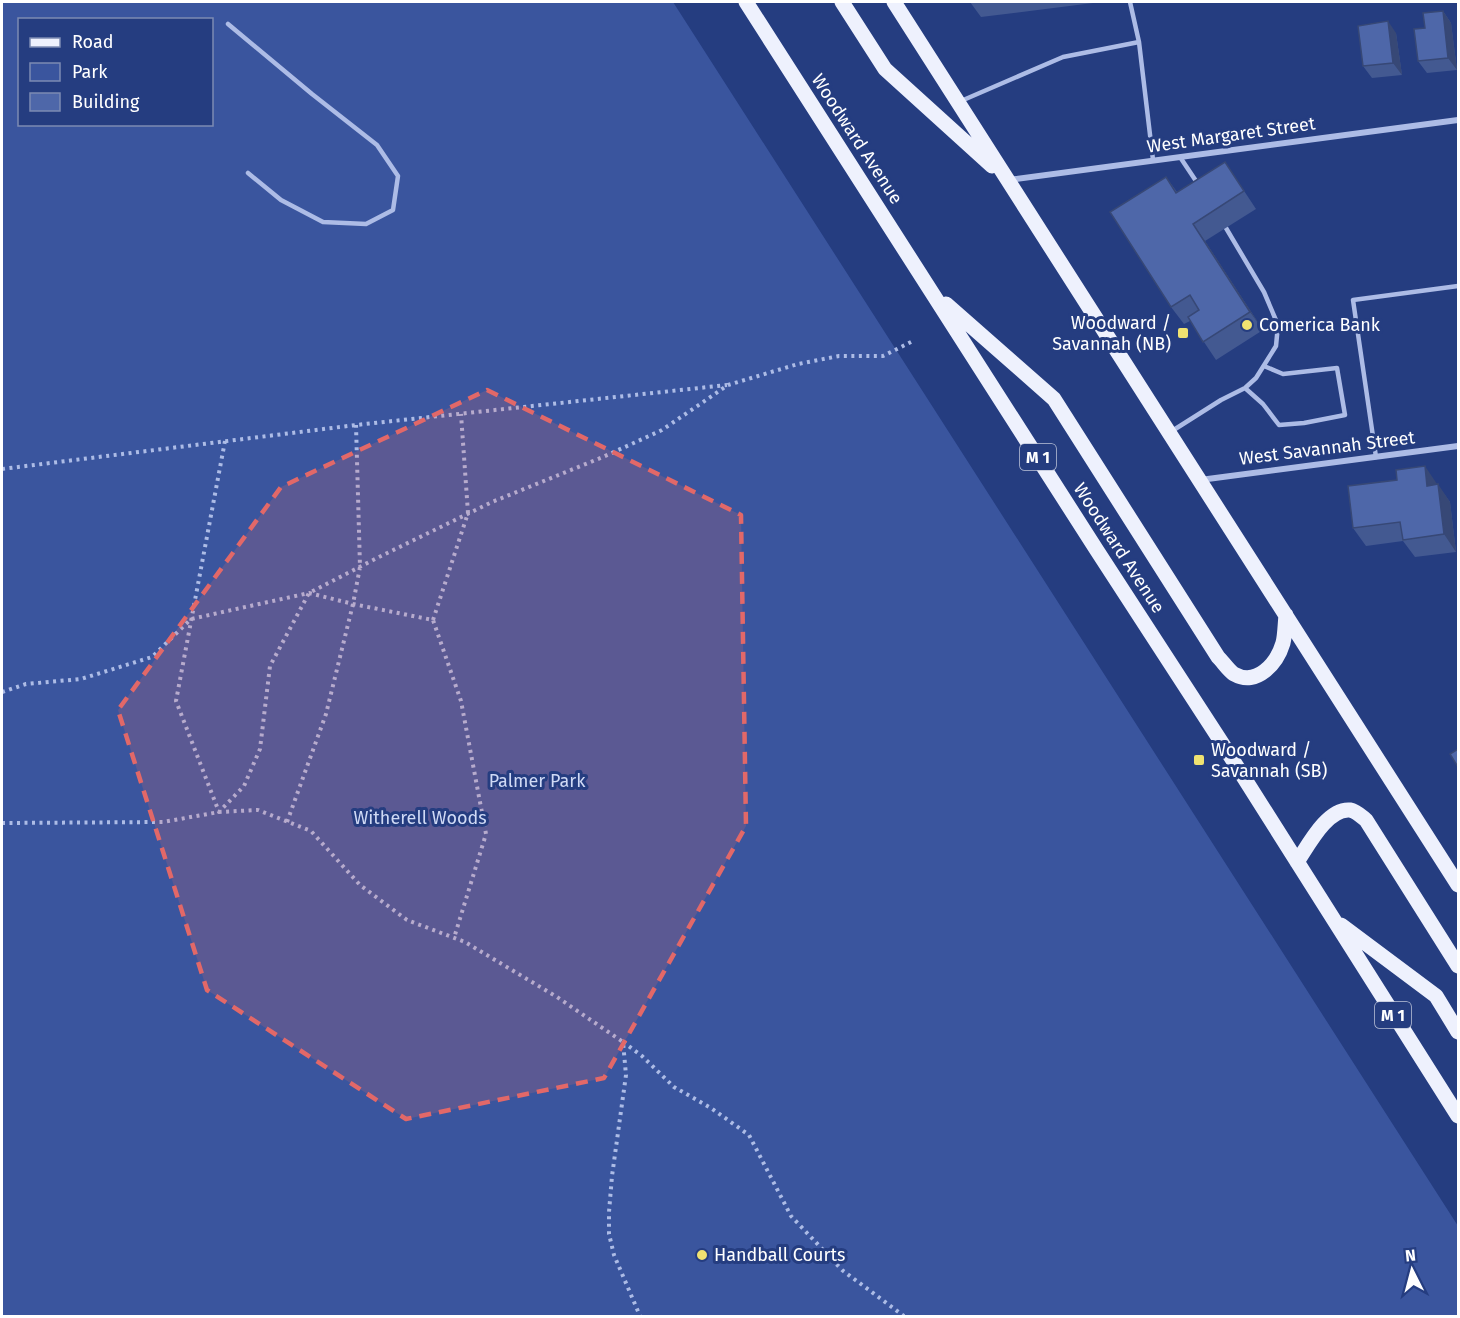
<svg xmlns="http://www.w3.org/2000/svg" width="1460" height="1318" font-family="'Fira Sans',sans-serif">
<rect width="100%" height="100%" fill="#253d80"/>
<path fill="#3a559e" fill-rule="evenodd" d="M2,2H673L1458,1226V1316H2ZM20,20H212V124H20Z"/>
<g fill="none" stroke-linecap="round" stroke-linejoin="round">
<path stroke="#adbce6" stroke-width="4" stroke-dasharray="3 4.5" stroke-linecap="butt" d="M225,441L176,701L219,812L244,786L260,749L270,666L309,593L379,557L492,502L603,457L662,430L728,385L798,364L839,356H883L915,340
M2,469L356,425L727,385
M433,620L468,513L461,414
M2,692L26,684L81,679L152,657L191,619L309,593L353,604L433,620L461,701L486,834L454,938
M287,822L326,714L353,604L360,567L356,425
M2,823L163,822L219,812L258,810L311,831L360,885L407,920L465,942L557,997L623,1042L626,1075L612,1176L609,1212V1234L614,1255L640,1316
M623,1042L642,1056L674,1087L711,1108L749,1135L791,1216L842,1270L904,1316"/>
<path stroke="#adbce6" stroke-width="4.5" d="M1130,2L1139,42L1153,160
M228,24L312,94L377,145L398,176L393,210L366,224L323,222L281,200L248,173
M961,101L1063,57L1139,42
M1180,157L1198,184
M1245,388L1263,404L1279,425L1304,423L1345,415L1337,368L1283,374L1264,366
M1172,431L1221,400L1245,388L1256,378L1276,346L1278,325L1264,292L1226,228
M1376,457L1353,300L1458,286"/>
<path stroke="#adbce6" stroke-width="6" d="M1008,180L1458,120
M1200,480L1458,446"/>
<path stroke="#eef1fd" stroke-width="15" d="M746,2L1096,549L1222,743L1458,1116
M842,2L885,69L992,166
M894,2L1458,885
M946,304L1054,399L1218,657C1223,662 1229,671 1234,674C1257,687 1277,663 1283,643C1285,635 1285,624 1286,615
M1297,862C1308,846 1327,808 1350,810C1356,811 1361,816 1366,820L1458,966
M1341,925L1436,996L1458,1032"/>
</g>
<path fill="#435991" d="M970,2H1093V3L981,17Z
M1443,11L1451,23L1457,70L1427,73L1418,61L1425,28Z
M1396,33L1402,75L1372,78L1363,66Z
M1225,162L1256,209L1205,241L1263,330L1216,360L1190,321L1184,324L1171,307L1166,177L1177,192Z
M1437,484L1450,502L1456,552L1415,557L1403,541L1366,546L1353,528Z"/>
<path fill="#374876" d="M1443,11L1451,23L1457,70L1448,58Z
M1388,21L1396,33L1402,75L1393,63Z
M1193,224L1205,241L1263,330L1250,312Z
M1425,466L1437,484L1440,503L1427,486Z
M1438,484L1450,502L1456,552L1444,534Z"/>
<path fill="#4e67a9" stroke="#374876" stroke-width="1.5" d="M1443,11L1448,58L1418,61L1414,29L1425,28L1423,13Z
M1388,21L1393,63L1363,66L1358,26Z
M1225,162L1244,191L1193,224L1250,312L1203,342L1188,317L1199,310L1190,295L1171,307L1110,212L1166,177L1176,193Z
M1425,466L1427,486L1438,484L1444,534L1403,540L1400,522L1353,528L1348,486L1397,480L1396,470Z
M1458,749V767L1450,754Z"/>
<path fill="#e26868" fill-opacity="0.2" stroke="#e26868" stroke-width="4.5" stroke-dasharray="12 8" stroke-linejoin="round" d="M487,390L741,515L746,826L604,1078L406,1119L207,990L118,710L281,487Z"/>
<g fill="#f0e271" stroke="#253d80" stroke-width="2">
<circle cx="1247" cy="325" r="6"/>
<rect x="1177" y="327" width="12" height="12" rx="3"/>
<rect x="1193" y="754" width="12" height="12" rx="3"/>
<circle cx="702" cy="1255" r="6"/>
</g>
<g text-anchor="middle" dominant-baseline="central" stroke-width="6" stroke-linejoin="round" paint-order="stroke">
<g fill="#253d80" stroke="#bec5d9" stroke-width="1.5">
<rect x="1020" y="444" width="36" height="26" rx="4.5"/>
<rect x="1375" y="1002" width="36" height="26" rx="4.5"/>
</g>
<g font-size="16" font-weight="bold" fill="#fff">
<text x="1038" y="457">M 1</text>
<text x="1393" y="1015">M 1</text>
</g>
<g font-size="18" fill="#fff" stroke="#253d80">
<text transform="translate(1231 135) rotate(-8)">West Margaret Street</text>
<text transform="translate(857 139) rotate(57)">Woodward Avenue</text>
<text transform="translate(1327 448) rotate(-7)">West Savannah Street</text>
<text transform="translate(1119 548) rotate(57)">Woodward Avenue</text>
</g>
<g font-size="18" fill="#fff" stroke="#253d80" text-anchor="start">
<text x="1171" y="323" text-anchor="end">Woodward /<tspan x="1171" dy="21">Savannah (NB)</tspan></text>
<text x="1259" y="325">Comerica Bank</text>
<text x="1211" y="750">Woodward /<tspan x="1211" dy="21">Savannah (SB)</tspan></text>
<text x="714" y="1255">Handball Courts</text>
</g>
<g font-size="18" fill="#d0daf5" stroke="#253d80">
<text x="537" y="781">Palmer Park</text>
<text x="420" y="818">Witherell Woods</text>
</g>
</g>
<rect width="1460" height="1318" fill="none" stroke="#ffffff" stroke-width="6"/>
<rect x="18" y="18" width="195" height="108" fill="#253d80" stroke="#7c8bb3" stroke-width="1.5"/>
<rect x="30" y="38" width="30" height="9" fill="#eef1fd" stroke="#7c8bb3" stroke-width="1.5"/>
<text x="72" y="48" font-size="18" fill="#ffffff">Road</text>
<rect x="30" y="63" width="30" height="18" fill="#3a559e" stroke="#7c8bb3" stroke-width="1.5"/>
<text x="72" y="78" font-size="18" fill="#ffffff">Park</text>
<rect x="30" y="93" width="30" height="18" fill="#4e67a9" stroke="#7c8bb3" stroke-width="1.5"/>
<text x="72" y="108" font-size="18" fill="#ffffff">Building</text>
<g transform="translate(1412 1270) rotate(354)" stroke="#253d80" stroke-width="4.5" paint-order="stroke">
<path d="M0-4.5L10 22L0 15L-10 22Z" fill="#ffffff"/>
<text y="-9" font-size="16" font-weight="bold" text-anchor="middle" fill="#ffffff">N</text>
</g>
</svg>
